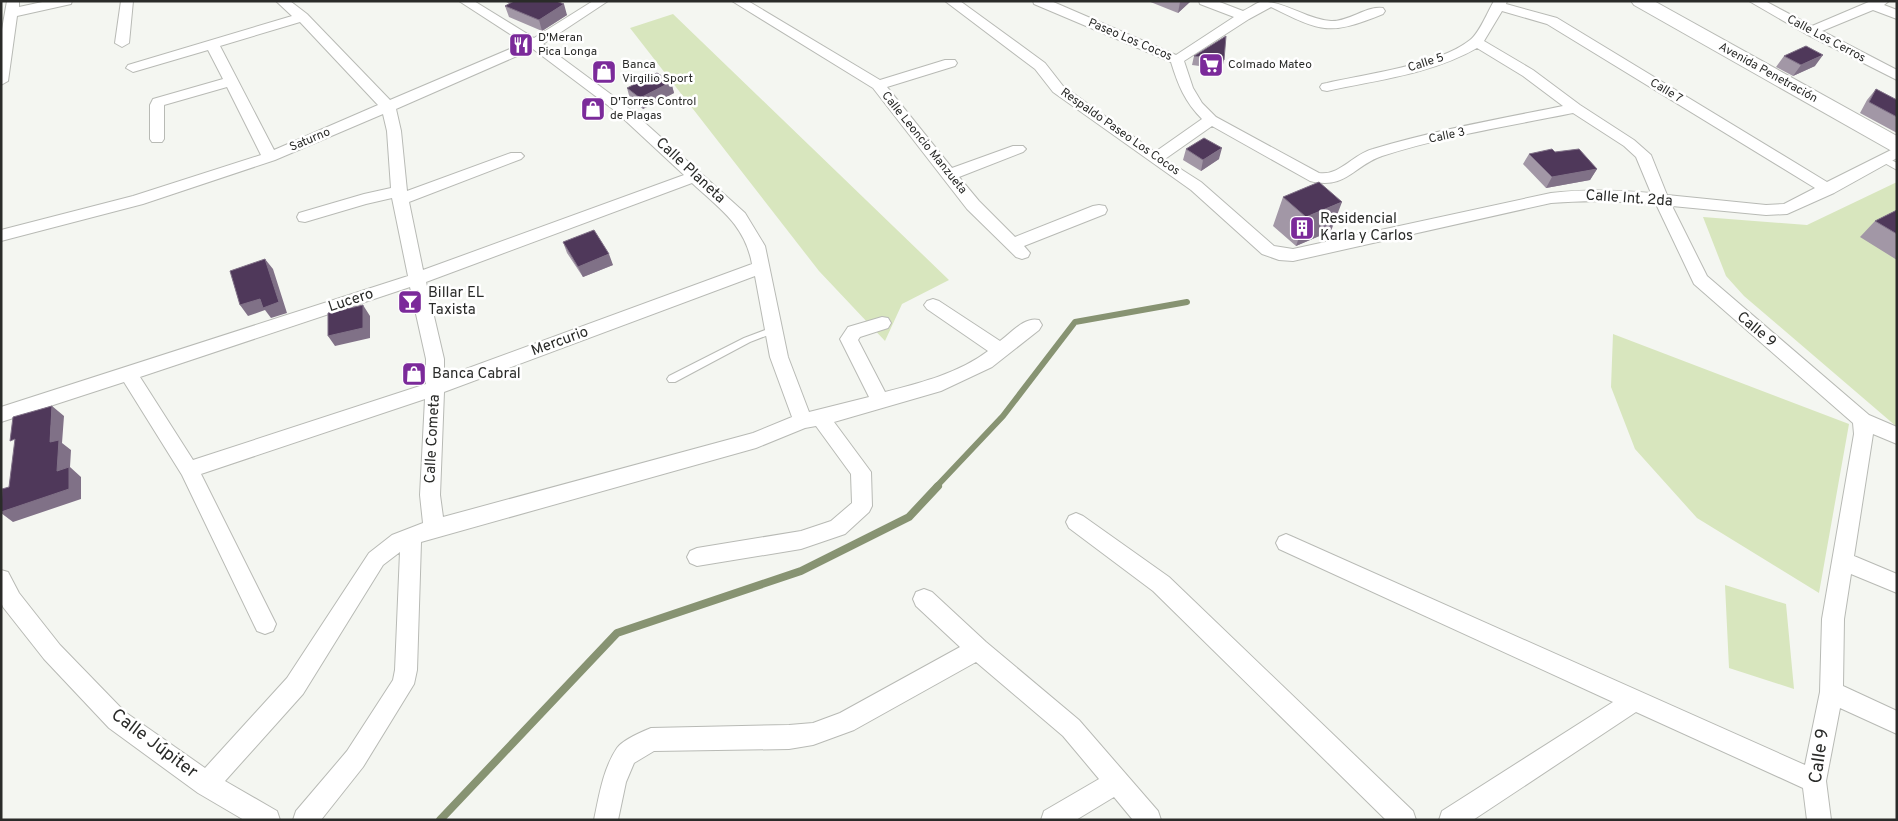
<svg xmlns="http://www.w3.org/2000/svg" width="1898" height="821" font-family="Overpass,sans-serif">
<rect width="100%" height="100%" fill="#f4f6f1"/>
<path fill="#d8e6be" d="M673,14L949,280L902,304L885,341L819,271L630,28Z
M1897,182V427L1744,296L1726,276L1703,217L1807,225Z
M1613,334L1849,424L1819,593L1697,518L1635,449L1611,387Z
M1725,585L1786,604L1794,689L1729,668Z"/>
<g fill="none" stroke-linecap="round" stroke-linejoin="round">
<path stroke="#879372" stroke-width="6" d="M936,487L1003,416L1075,322L1187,302"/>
<path stroke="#879372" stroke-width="8" d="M440,820L617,633L801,571L909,517L938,486"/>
<defs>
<path id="lane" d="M1884,156L1897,163V170L1881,161V157Z
M773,327L778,330L776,332L750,342L675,382H669L667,379L669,376L744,338Z"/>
<path id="street" d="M7,1H19V7L47,1H72L71,4L17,16L8,81L1,85V35Z
M121,1H133L129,43L122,47L115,43Z
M276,1H290L307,14L390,100L524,43L459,1H474L534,38L593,1H608L543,44L624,104L745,213L765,246L788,357L809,412L869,397L840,339L848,327L882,317L888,318L891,323L888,328L860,337L858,340L885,392C920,383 959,373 988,351L927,309L924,305L927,301L933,299L939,301L1000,341C1011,333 1025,316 1039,320L1042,325L1039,330L992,367L941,391L834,422L871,472L872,506L869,512L845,534L801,549L697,566L690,563L687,557L690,551L697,548L801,531L831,521L852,503L851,474L816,426L805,428L756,448L421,542L417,670L414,684L363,767L321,820H293L296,811L347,751L393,680L395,670L400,552L383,565L303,694L225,781L277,811L280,820H244L198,793L109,728L44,659L3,607L1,602V570L8,572L19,593L60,645L125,712L205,768L287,678L369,553L392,535L423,523L420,495L425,399L201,474L276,624L273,631L265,634L257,631L182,475L124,382L1,422V407L408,276L392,198L366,204L305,222L299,221L297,217L299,213L364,194L391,188L387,131L383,114L275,160L143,204L1,241V230L133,196L261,155L227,87L164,105V139L162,142H152L150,139V105L153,99L223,79L208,50L133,72L126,68L128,65L292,16ZM300,22L378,105L274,150L220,46ZM533,49L614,110L684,175L423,270L409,202L521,159L524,156L521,153H511L407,191L401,131L396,109ZM692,183C720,209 745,225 752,264L444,377V359L426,282ZM755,276L770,357L792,417L753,433L443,517L440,495L444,392ZM410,287L426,359V384L193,460L140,377Z
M732,1H748L880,80L945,60H955L957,63L955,66L887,87L952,168L1013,146H1023L1026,149L1023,152L959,177L979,201L1015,237L1093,206L1099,205L1105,206L1107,210L1105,214L1024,246L1030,253L1028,257L1022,259L1016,257L967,209L873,88Z
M945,1H960L1045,63L1063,86L1155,152L1202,119C1185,102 1178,85 1171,62L1034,4L1033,1H1051L1176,55L1234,17L1200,4L1199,1H1217L1243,11C1249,8 1255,4 1260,2C1284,0 1307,20 1331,21C1348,22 1368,5 1383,8L1385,11L1383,14C1329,36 1322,32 1271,7L1249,19L1184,61L1193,88L1202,103L1216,117L1319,173C1340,176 1353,154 1373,149C1436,130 1499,119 1563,106L1523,76L1477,48C1432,74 1377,80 1327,91L1322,90L1320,87L1322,84L1327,83C1366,74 1439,65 1470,40C1479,34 1488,11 1494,1H1507L1506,4L1557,18L1827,182L1897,147V158L1834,193L1787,214L1766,215L1672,206L1707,276L1869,415L1897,427V444L1873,434L1854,556L1897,574V593L1851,574L1844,619L1843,686L1897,711V734L1840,708L1826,781L1831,820H1807L1803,788L1636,712L1473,820H1439L1442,811L1613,702L1279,549L1276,543L1279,537L1286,534L1293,537L1805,765L1820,692L1822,619L1854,434L1853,423L1694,284L1656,204C1620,201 1587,200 1551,203L1293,261L1279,260L1262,254L1191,190L1053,92L1035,69ZM1502,11L1547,24L1815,188L1784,204L1766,205L1667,195L1651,155L1634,140L1580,105L1533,70L1484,41ZM1573,113L1624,146L1636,157L1651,193C1617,190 1585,189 1551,193L1293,249L1274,246L1201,182L1165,159L1212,126L1310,181C1346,190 1353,166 1382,156C1444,136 1509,126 1573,113Z
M1749,1H1765L1812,26L1871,1H1889L1884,5L1897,10V19L1873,10L1822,31L1897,70V80L1806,34Z
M1076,513L1083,516L1169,577L1413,811L1416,820H1386L1153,591L1069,528L1066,522L1069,516Z
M924,589L932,592L986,642L1079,720L1158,811L1161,820H1133L1114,797L1076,820H1041L1044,811L1099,779L1063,736L976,662L854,730L813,745L789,749L654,751L634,763L626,782L618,820H594C599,796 603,769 617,748C623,740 641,732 651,728L789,725L813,723L840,713L960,647L916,606L913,599L916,592Z"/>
<path id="secondary" d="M1631,1H1654L1897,136V152L1890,150L1634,5Z"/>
</defs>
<use href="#lane" stroke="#b8bab5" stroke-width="2"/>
<use href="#street" stroke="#b8bab5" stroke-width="2"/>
<use href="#secondary" stroke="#b8bab5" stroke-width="2"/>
<use href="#lane" fill="#fff" fill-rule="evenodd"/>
<use href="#street" fill="#fff" fill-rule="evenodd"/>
<use href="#secondary" fill="#fff" fill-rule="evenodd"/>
</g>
<path fill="#a297a6" d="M504,1H556L567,15L542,31L509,17L505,6L510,4Z
M1148,1H1191L1178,13Z
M1194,56L1224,60L1222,69L1192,65Z
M1784,56L1815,66L1793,76L1776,67Z
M671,82L674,93L643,109L630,99L627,88Z
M1876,89L1897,100V133L1860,113L1867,100Z
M1186,149L1219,159L1201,171L1183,160Z
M1555,152L1597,169L1590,180L1546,188L1523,164L1529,154Z
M1283,197L1331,231L1296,246L1273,226Z
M1897,210V260L1860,237L1875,221Z
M563,242L613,265L583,277L567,253Z"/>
<path fill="#807187" d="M1181,1H1191L1178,13L1180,2Z
M564,4L567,15L542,31L539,20Z
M1823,55L1815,66L1793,76L1801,65Z
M671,82L674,93L643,109L640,98Z
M1222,148L1219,159L1201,171L1203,160Z
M1597,169L1590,180L1546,188L1552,177Z
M1342,202L1331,231L1296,246L1306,217Z
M609,254L613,265L583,277L578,267Z
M265,259L273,269L287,313L271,318L265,310L248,316L240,305Z
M363,305L370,316V338L335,346L328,336Z
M52,406L64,416L62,443L71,450L70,467L81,477V499L13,522L1,513V512L57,471L50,442Z"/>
<path fill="#4f385a" stroke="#807187" d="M514,1H556L564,4L539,20L505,6Z
M1226,36L1224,60L1194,56Z
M1806,46L1823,55L1801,65L1784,56Z
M657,73L671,82L640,98L627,88Z
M1876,89L1897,100V117L1869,102Z
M1204,138L1222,148L1203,160L1186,149Z
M1552,149L1555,152L1579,149L1597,169L1552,177L1529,154Z
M1319,182L1342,202L1306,217L1283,197Z
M1897,210V234L1875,221Z
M594,230L609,254L578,267L563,242Z
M265,259L279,302L263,308L260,299L240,305L230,271Z
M363,305V328L328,336V313Z
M52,406L50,442L59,440L57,471L69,467V489L1,512L2,489L9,487L15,439L10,441L13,417Z"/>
<defs>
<symbol id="restaurant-square" viewBox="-11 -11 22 22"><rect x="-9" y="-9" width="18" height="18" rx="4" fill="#7b2a9a" stroke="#fff"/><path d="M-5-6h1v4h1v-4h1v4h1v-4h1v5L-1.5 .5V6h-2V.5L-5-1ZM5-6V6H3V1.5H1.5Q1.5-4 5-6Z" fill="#fff"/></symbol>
<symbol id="supermarket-square" viewBox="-11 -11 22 22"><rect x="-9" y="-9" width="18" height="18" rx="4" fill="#7b2a9a" stroke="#fff"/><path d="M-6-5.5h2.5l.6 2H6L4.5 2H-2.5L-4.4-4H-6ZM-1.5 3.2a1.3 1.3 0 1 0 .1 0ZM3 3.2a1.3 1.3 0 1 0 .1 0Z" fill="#fff"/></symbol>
<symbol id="shop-square" viewBox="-11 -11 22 22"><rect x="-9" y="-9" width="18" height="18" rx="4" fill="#7b2a9a" stroke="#fff"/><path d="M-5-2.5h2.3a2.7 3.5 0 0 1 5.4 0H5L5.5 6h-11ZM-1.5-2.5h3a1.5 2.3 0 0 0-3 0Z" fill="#fff"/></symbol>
<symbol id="building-square" viewBox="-11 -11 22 22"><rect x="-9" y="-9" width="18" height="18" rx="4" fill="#7b2a9a" stroke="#fff"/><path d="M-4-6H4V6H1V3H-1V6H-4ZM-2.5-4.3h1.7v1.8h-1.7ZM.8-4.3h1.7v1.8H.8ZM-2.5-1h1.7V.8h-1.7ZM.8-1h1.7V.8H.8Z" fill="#fff"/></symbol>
<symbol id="bar-square" viewBox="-11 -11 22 22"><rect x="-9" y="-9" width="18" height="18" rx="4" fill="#7b2a9a" stroke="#fff"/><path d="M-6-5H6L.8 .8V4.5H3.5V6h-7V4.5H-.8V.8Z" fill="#fff"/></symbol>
</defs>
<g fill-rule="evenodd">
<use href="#restaurant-square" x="507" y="31" width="28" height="28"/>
<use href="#supermarket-square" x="1197" y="51" width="28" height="28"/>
<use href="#shop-square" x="590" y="58" width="28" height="28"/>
<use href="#shop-square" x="579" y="95" width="28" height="28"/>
<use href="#building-square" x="1288" y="214" width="28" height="28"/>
<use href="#bar-square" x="396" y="288" width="28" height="28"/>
<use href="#shop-square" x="400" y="360" width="28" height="28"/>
</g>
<g text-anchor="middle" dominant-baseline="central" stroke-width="5" stroke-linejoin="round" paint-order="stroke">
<g font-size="12" fill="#2a2b29" stroke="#fff" text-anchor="start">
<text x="538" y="38">D'Meran<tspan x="538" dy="14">Pica Longa</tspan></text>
<text x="622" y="65">Banca<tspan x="622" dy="14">Virgilio Sport</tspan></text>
<text x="1228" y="65">Colmado Mateo</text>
<text x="610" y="102">D'Torres Control<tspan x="610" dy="14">de Plagas</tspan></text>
</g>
<g font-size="12" fill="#2a2b29" stroke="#fff">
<text transform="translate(1826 39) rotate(28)">Calle Los Cerros</text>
<text transform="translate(1130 40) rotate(23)">Paseo Los Cocos</text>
<text transform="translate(1426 63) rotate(-18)">Calle 5</text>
<text transform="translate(1768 73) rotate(29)">Avenida Penetración</text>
<text transform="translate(1666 91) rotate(31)">Calle 7</text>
<text transform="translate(1120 132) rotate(35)">Respaldo Paseo Los Cocos</text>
<text transform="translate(1447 136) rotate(-12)">Calle 3</text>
<text transform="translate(310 140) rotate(-23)">Saturno</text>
<text transform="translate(924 143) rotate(51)">Calle Leoncio Manzueta</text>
</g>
<g font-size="15" fill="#2a2b29" stroke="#fff">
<text transform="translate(690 171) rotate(43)">Calle Planeta</text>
<text transform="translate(1629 199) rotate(4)">Calle Int. 2da</text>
<text transform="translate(351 301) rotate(-18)">Lucero</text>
<text transform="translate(1756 330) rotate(40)">Calle 9</text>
<text transform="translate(560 342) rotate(-20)">Mercurio</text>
<text transform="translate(433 439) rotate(-87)">Calle Cometa</text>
</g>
<g font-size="15" fill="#2a2b29" stroke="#fff" text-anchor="start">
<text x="1320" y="219">Residencial<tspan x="1320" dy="17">Karla y Carlos</tspan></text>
<text x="428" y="293">Billar EL<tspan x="428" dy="17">Taxista</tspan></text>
<text x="432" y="374">Banca Cabral</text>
</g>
<g font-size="18" fill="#2a2b29" stroke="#fff">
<text transform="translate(154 744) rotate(37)">Calle Júpiter</text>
<text transform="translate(1820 756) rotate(-82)">Calle 9</text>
</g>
</g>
<rect width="1898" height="821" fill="none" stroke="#2a2b29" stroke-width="5"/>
</svg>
